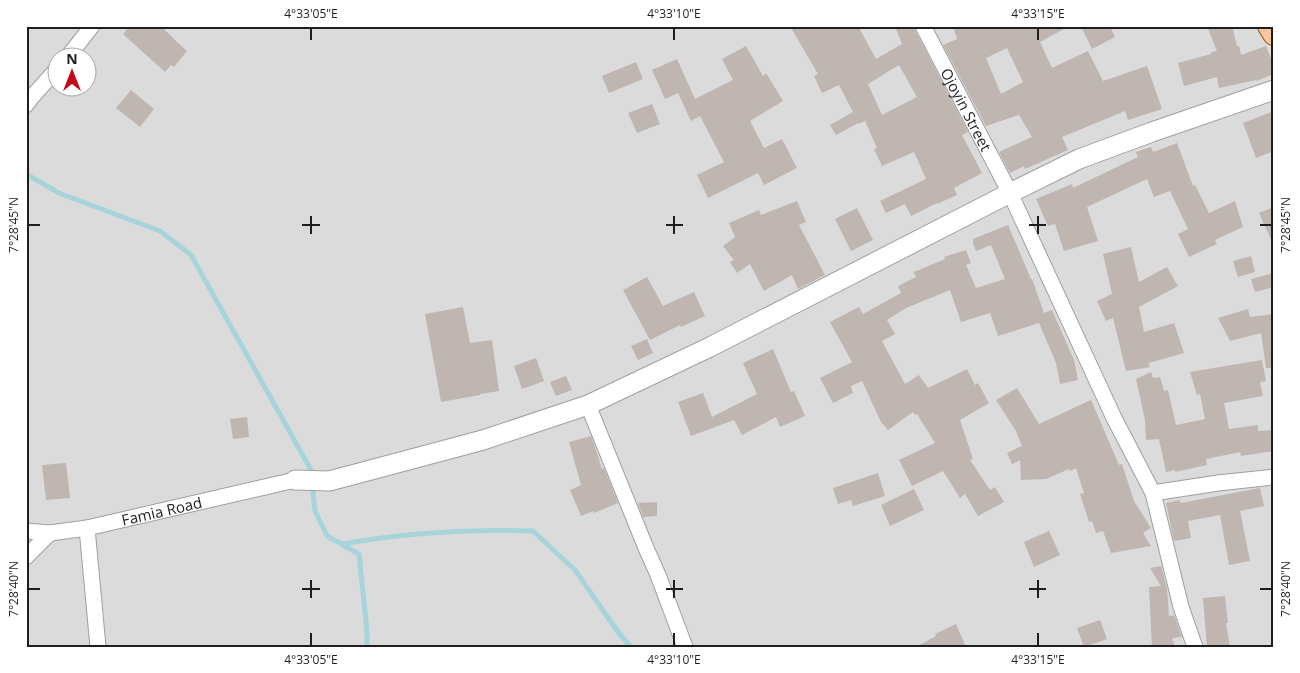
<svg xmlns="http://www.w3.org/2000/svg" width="1300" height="673" font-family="'Open Sans',sans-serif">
<rect width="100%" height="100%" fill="#eeeae4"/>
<path fill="#dcdbdb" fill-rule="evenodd" d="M26,26H1274V647H26ZM58,58H88V88H58Z"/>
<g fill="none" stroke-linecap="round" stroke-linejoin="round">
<path stroke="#a6d4da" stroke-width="5" d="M26,174L59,193L160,231L191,255L311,470L312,476
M312,484L315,511L327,536L359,554L367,631V647
M342,544C404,533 469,529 533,531L575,570L618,632L631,647"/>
</g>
<path fill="#bfb5b1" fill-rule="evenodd" d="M130,26H161L177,42L187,51L174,67L171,65L165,72L123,34Z
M790,26H858L876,59L902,44L895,26H914L915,30L968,132L962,135L982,173L954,188L957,195L937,204V203L911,216L905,204L886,213L880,201L926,179L914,152L882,166L874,149L877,148L865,121L858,124V123L836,135L830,125L853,112L839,85L822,93L814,76L818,74ZM899,65L917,97L882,115L868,84Z
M953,26H1069L1040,42L1052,68L1088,51L1103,81L1147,66L1162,109L1128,120L1125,111L1062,137L1068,150L1025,169L1024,166L1010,173L999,152L1032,137L1019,115L986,126L943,45L957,39ZM1007,48L1023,82L1001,94L986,58Z
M1081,26H1110L1115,37L1092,49Z
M1207,26H1232L1237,46H1239L1241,55L1266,46L1274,66V74L1256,81V80L1219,88L1217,77L1184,86L1178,63L1211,54V52L1217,51Z
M746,46L763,76L766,73L783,101L750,121L764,148L782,139L797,168L764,185L758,173L708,198L697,175L724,162L700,116L691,121L678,93L665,99L652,70L677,59L695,99L733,80L722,59Z
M636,62L643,79L609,93L602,76Z
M131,90L154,109L140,127L116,108Z
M652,104L660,124L637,133L628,113Z
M1274,111V151L1256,158L1243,123Z
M1177,143L1193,186L1195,185L1209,213L1235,201L1243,227L1215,240L1217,244L1189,257L1178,234L1188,229L1170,191L1154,197L1147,179L1087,207L1098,241L1064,251L1055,224L1048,226L1036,199L1072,184L1073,188L1138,157L1136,152L1151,147L1153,152Z
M797,201L806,222L799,225L825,275L798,289L792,275L764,291L750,264L737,273L730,262L734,260L723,246L735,237L729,223L759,210L761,215Z
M1274,207V246L1259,213Z
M857,208L873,240L851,251L835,219Z
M1008,225L1031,279H1032L1044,313L1052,310L1074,360L1078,380L1060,384L1056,363L1039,323L998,336L990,313L961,322L950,290L906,308L887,320L895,334L882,341L905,384L919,375L928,388L967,369L975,385L978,383L989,403L960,420L973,459L970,460L990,490L995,487L1004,502L978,516L965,494L960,498L943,471L912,486L899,460L935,443L917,414L915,415L913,412L888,430L881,422L862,381L851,386L853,393L833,403L820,378L852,362L830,322L859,307L863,314L901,293L898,286L916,277L914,272L945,259L944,257L966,250L971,263L966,265L976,288L1005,279L991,245L976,251L973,244V239Z
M1131,247L1139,282L1167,267L1178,286L1139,307L1144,332L1174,323L1184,353L1149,363L1150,367L1126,371L1113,318L1106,321L1097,301L1112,294L1103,254Z
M1251,256L1255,272L1238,277L1233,261Z
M1274,273V287L1255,292L1251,279Z
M647,277L663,306L694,292L705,316L681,327L680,325L650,340L623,290Z
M463,307L470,343L492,340L499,391L480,394V395L441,402L425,314Z
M1248,309L1250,317L1274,314V368H1266L1261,333L1230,341L1218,318Z
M647,339L653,353L638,360L631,346Z
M773,349L791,392L794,391L805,416L780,427L776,417L742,435L734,420L691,436L678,402L703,393L712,417L757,394L743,363Z
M536,358L544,381L522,389L514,366Z
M1262,360L1266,381L1260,382L1263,396L1224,403L1229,429L1258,425V431L1274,430V451L1241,456L1240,452L1206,459L1207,465L1175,472V470L1166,472L1159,439L1146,440L1145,420L1136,379L1151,372L1153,378L1160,377L1164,391L1168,390L1176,425L1205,419L1200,394L1197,395L1190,372Z
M566,376L572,390L556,396L550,382Z
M1017,388L1039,424L1091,400L1119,465L1122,464L1134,501L1151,528L1143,533L1151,546L1111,553L1103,531L1096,533L1092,521L1089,522L1080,494L1084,493L1076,468L1070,471L1069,469L1046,479L1021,480L1020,460L1012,464L1007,453L1022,446L1016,431L996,400Z
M247,417L249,437L233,439L230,419Z
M591,436L597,453L602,469L604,468L618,503L594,513L593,511L581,516L570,490L581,485L569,442Z
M66,463L70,498L46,500L42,465Z
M878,473L885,496L853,506L851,500L838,504L833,488Z
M1260,488L1264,506L1240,511L1250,561L1229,565L1220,515L1188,521L1191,538L1174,541L1166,503L1180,500L1181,503Z
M914,489L924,510L890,526L881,505Z
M657,502V516L643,517L638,503Z
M1049,531L1060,555L1034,567L1024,542Z
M1161,566L1167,589L1169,616L1174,615L1182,637L1172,638L1175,647H1152L1149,587L1161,586L1150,568Z
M1225,596L1228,623H1226L1230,647H1207L1203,598Z
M1100,620L1107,639L1084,647L1077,628Z
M956,624L966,647H916L936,636L935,634Z"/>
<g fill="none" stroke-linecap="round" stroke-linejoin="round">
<defs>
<g id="minor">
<path id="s1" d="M923,26L1010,193L1114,418L1153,493L1181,607L1195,647"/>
<path d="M67,58L92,26"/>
<path d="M26,105L31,98L58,68"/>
<path d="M588,405L646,548L658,575L685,647"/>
<path d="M1153,493L1218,483L1274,477"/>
<path d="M87,528L98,647"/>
<path id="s2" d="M26,531L50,533L87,528L295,480"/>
<path d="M26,557L50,533"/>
</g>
<path id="tertiary" d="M295,480L329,481L352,475L483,440L588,405L710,347L1010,193L1079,159L1152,132L1274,90"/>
<path id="primary" d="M1269,26L1274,34"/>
</defs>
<use href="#minor" stroke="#9f9f9f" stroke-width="17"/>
<use href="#tertiary" stroke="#9f9f9f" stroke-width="21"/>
<use href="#primary" stroke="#905407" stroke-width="24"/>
<use href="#minor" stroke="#fff" stroke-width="15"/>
<use href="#tertiary" stroke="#fff" stroke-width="19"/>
<use href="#primary" stroke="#f7c8a0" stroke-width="22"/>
</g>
<path fill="none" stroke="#1e1e1e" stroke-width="2" d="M311,28V40M674,28V40M1038,28V40M311,216V234M674,216V234M1038,216V234M28,225H40M302,225H320M666,225H683M1029,225H1046M1260,225H1272M311,580V598M674,580V598M1038,580V598M28,589H40M302,589H320M666,589H683M1029,589H1046M1260,589H1272M311,633V646M674,633V646M1038,633V646"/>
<g text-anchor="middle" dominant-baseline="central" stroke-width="5" stroke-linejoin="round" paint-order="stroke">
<g font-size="15" fill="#1e1e1e" stroke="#fff">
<text stroke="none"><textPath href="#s1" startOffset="94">Ojoyin Street</textPath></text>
<text stroke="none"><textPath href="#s2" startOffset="138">Famia Road</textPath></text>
</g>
</g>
<rect width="1300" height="673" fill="none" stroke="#ffffff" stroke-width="55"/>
<g transform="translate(72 72)"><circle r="24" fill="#ffffff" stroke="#a5a5a5"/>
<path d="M0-4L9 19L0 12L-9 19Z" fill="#c2091e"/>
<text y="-8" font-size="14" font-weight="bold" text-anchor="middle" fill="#1e1e1e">N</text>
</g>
<rect x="28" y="28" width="1244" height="618" fill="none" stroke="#1e1e1e" stroke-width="2"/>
<g font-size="12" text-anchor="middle" fill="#1e1e1e">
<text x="311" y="18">4°33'05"E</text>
<text x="674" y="18">4°33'10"E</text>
<text x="1038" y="18">4°33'15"E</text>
<text transform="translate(14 225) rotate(-90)" y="4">7°28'45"N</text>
<text transform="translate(1286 225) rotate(-90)" y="4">7°28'45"N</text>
<text transform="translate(14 589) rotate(-90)" y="4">7°28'40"N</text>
<text transform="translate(1286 589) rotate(-90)" y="4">7°28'40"N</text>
<text x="311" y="664">4°33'05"E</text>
<text x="674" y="664">4°33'10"E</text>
<text x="1038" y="664">4°33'15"E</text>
</g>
</svg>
